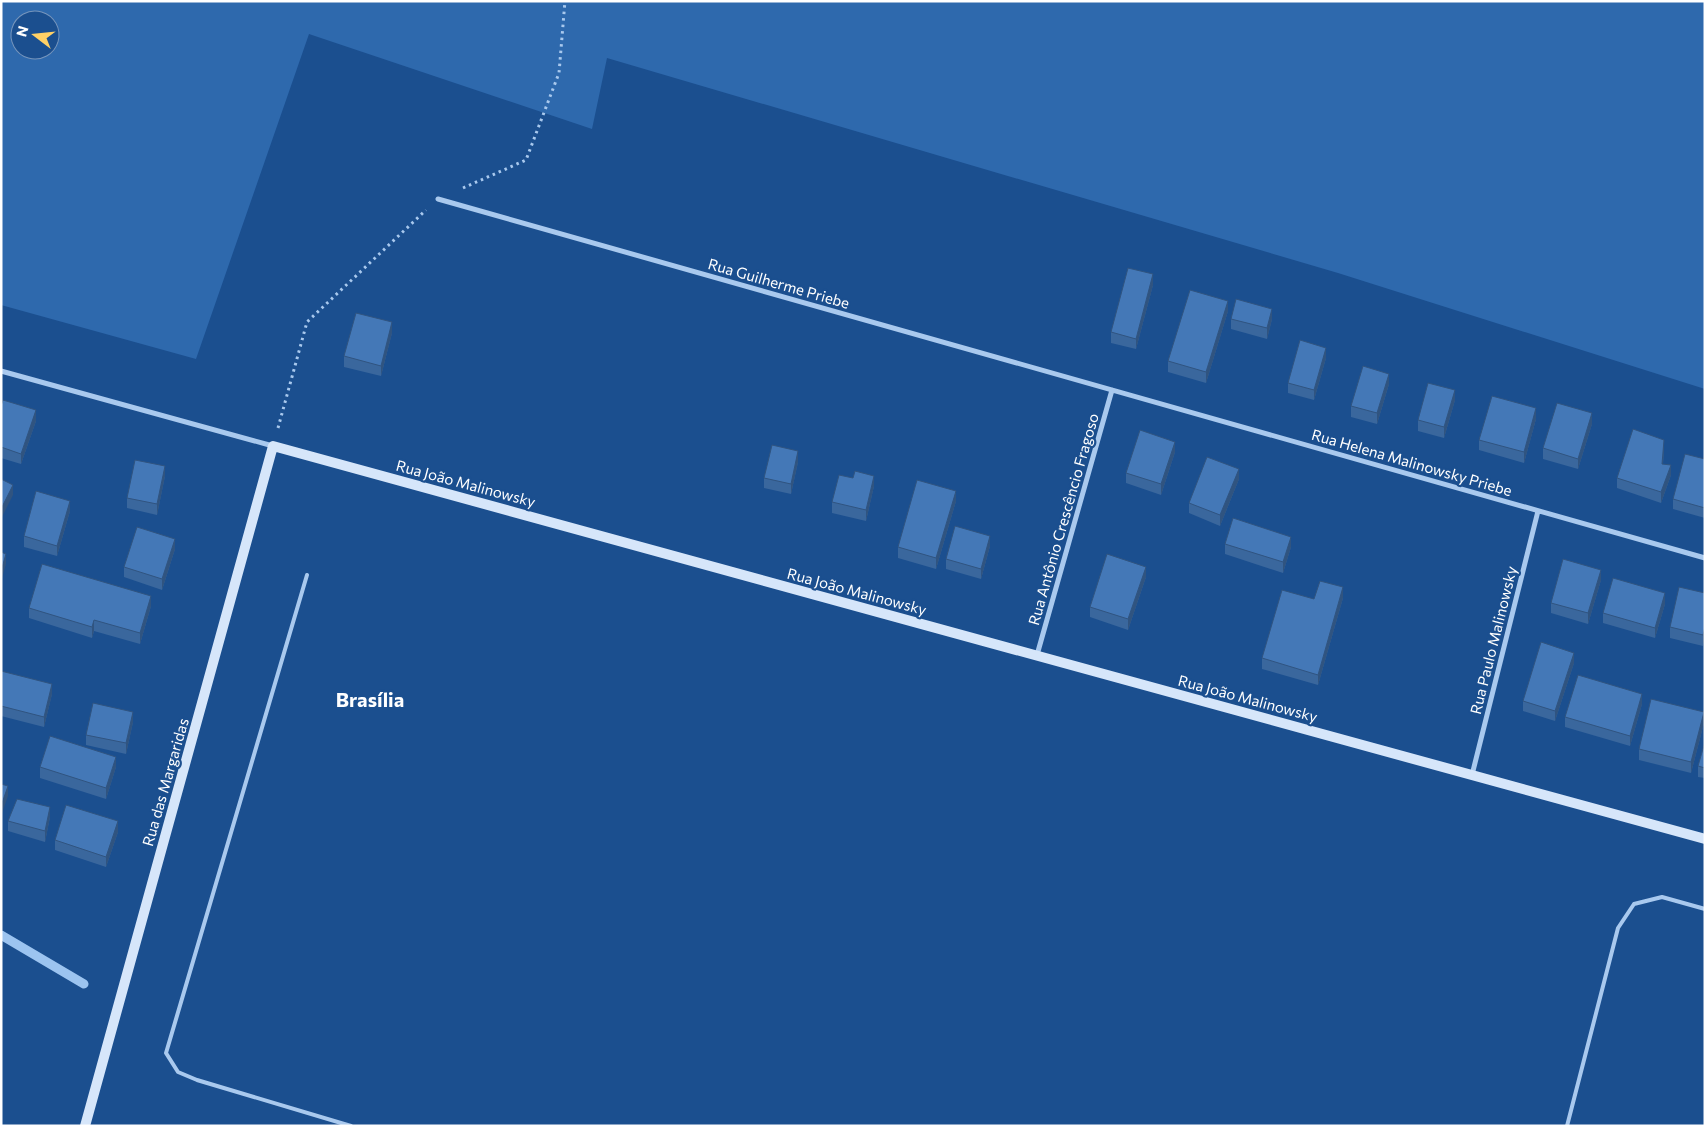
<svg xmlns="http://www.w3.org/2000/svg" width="1706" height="1127" font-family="Commissioner,sans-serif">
<rect width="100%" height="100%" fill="#1b4f8f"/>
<path fill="#2e69ad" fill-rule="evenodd" d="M1,1H1705V389L1338,273L607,58L592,129L309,34L196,359L1,305ZM20,20H50V50H20Z"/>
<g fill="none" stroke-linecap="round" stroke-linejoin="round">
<path stroke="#9cc4f0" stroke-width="9" d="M1,935L84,984"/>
<path stroke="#a9c9ee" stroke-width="3" stroke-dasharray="2.5 4" stroke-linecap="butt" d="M463,188L526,160L559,73L565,1
M278,428L307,322L426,210"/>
<path stroke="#a9c9ee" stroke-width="4" d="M307,575L166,1053L178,1072L197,1080L351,1126
M1567,1126L1618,928L1634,904L1662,897L1705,909"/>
<path stroke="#a9c9ee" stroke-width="5" d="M438,199L1705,558
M1,371L273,446
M1037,655L1112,390
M1472,775L1538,511"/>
<path stroke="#d6e6fa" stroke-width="10" d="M85,1126L273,446L1705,839"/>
</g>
<path fill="#3a679d" d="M1153,285L1136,349L1111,343V332Z
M1228,311L1206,383L1168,372V361Z
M1231,319H1272L1267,339L1231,329Z
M392,333L381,376L344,367V356Z
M1326,358L1314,400L1288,393V383Z
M1389,384L1377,424L1351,417V406Z
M1455,400L1444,438L1418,431V420Z
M1,406L36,421L21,464L1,458Z
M1536,419L1524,463L1479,450V440Z
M1592,424L1578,469L1543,459V448Z
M1664,450L1663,464L1671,475L1661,503L1617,488V478Z
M1175,452L1161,495L1126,483V473Z
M1705,459V518L1673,509V499Z
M798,462L791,494L764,488V478Z
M165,476L157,515L127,508V498Z
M1239,479L1220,526L1189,513V503Z
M874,486L866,521L832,513V502Z
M956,501L936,569L898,558V547Z
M70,511L57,556L24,547V536Z
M1225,544L1291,547L1283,573L1225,554Z
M990,546L981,579L946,569V559Z
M175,549L162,590L124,577V567Z
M1146,577L1128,630L1090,617V607Z
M1601,580L1588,624L1551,613V603Z
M1705,593L1703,646L1670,638V627Z
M1343,598L1318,685L1262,669V658L1314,599Z
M1665,604L1655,638L1603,623V613Z
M151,606L140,644L94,631L92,638L29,618V608Z
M1574,663L1555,721L1523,711V701Z
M1,671L52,694L44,727L1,716Z
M1642,704L1630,746L1565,727V717Z
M133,722L126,754L86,745V735Z
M1704,723L1691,773L1639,760V749Z
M1705,742V778L1698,777V766Z
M40,767H116L106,799L40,778Z
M50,817L45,842L8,831V821Z
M118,832L106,867L55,850V840Z"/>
<path fill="#305480" d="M1153,274V285L1136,349V339Z
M1228,301V311L1206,383V372Z
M1272,309V319L1267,339V328Z
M392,322V333L381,376V366Z
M1326,348V358L1314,400V390Z
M1389,374V384L1377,424V413Z
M1455,390V400L1444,438V427Z
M1536,408V419L1524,463V452Z
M36,410V421L21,464V454Z
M1592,413V424L1578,469V459Z
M1664,440V450L1662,475V464Z
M1175,442V452L1161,495V484Z
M798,451V462L791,494V484Z
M1671,465V475L1661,503V492Z
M165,466V476L157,515V504Z
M1239,469V479L1220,526V515Z
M874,476V486L866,521V510Z
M13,485V495L1,519V509Z
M956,491V501L936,569V558Z
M70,501V511L57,556V546Z
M990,536V546L981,579V569Z
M1291,537V547L1283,573V562Z
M175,539V549L162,590V579Z
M6,554V564L1,582V571Z
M1146,567V577L1128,630V619Z
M1601,570V580L1588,624V613Z
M1343,587V598L1318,685V675Z
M1665,593V604L1655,638V628Z
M151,596V606L140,644V633Z
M94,620V631L92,638V627Z
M1705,627V637L1703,646V635Z
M1574,653V663L1555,721V711Z
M52,684V694L44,727V717Z
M1642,694V704L1630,746V736Z
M133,712V722L126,754V743Z
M1704,712V723L1691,773V762Z
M116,757V767L106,799V788Z
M8,786V796L1,816V806Z
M50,807V817L45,842V831Z
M118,821V832L106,867V857Z"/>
<path fill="#4478b7" stroke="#305480" d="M1128,268L1153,274L1136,339L1111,332Z
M1190,290L1228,301L1206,372L1168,361Z
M1236,299L1272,309L1267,328L1231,319Z
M356,313L392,322L381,366L344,356Z
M1300,340L1326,348L1314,390L1288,383Z
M1363,366L1389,374L1377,413L1351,406Z
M1428,383L1455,390L1444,427L1418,420Z
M1492,396L1536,408L1524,452L1479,440Z
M3,400L36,410L21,454L1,447V406Z
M1557,403L1592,413L1578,459L1543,448Z
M1633,429L1664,440L1662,464L1671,465L1661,492L1617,478Z
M1140,430L1175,442L1161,484L1126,473Z
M772,445L798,451L791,484L764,478Z
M1685,454L1705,459V508L1673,499Z
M1207,457L1239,469L1220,515L1189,503Z
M135,460L165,466L157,504L127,498Z
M855,471L874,476L866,510L832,502L839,475L853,478Z
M1,479L13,485L1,509Z
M917,480L956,491L936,558L898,547Z
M36,491L70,501L57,546L24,536Z
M1233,518L1291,537L1283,562L1225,544Z
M955,526L990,536L981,569L946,559Z
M137,527L175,539L162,579L124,567Z
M1,552L6,554L1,571Z
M1107,554L1146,567L1128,619L1090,607Z
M1563,559L1601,570L1588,613L1551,603Z
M42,564L151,596L140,633L94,620L92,627L29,608Z
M1613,578L1665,593L1655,628L1603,613Z
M1320,581L1343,587L1318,675L1262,658L1282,590L1314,599Z
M1679,587L1705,593V627L1703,635L1670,627Z
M1541,642L1574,653L1555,711L1523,701Z
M1,671L52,684L44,717L1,706Z
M1578,675L1642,694L1630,736L1565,717Z
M1651,699L1704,712L1691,762L1639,749Z
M93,703L133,712L126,743L86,735Z
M50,736L116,757L106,788L40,767Z
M1705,742V768L1698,766Z
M1,784L8,786L1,806Z
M17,799L50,807L45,831L8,821Z
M66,805L118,821L106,857L55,840Z"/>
<g text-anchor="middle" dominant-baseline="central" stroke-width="4.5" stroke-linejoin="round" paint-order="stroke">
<g font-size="15" fill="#fff" stroke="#1b4f8f">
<text transform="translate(779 283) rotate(16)">Rua Guilherme Priebe</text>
<text transform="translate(1412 462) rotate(16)">Rua Helena Malinowsky Priebe</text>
<text transform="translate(466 483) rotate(15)">Rua João Malinowsky</text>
<text transform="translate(1063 519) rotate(-74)">Rua Antônio Crescêncio Fragoso</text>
<text transform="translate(857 591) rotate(15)">Rua João Malinowsky</text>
<text transform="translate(1493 640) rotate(-76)">Rua Paulo Malinowsky</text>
<text transform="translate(1248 698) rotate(15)">Rua João Malinowsky</text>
<text transform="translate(165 782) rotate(-74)">Rua das Margaridas</text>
</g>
<g font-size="20" font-weight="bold" fill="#fff" stroke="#1b4f8f">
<text x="370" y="699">Brasília</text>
</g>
</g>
<rect width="1706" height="1127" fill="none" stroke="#ffffff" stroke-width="5"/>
<g transform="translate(35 35) rotate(286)"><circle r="24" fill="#1b4f8f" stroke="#7695bc"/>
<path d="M0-4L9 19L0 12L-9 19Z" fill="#ffd166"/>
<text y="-8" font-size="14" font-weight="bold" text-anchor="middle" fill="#ffffff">N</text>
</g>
</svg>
